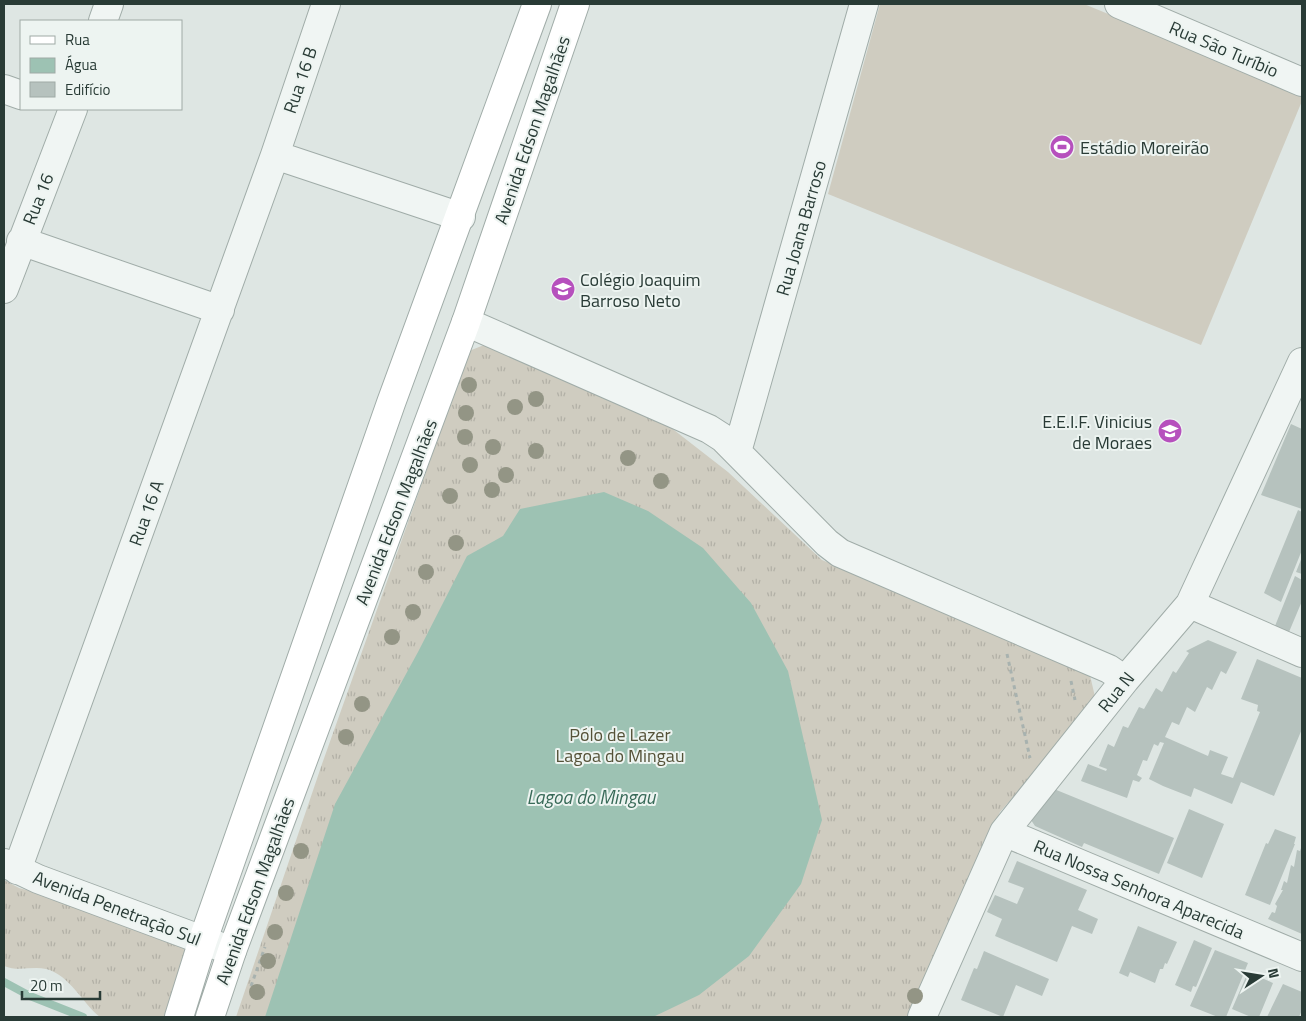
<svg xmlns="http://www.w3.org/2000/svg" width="1306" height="1021" font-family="'Titillium Web',sans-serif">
<defs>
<pattern id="grass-tufts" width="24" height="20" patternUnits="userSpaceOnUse" patternTransform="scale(1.25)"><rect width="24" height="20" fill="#cfccc0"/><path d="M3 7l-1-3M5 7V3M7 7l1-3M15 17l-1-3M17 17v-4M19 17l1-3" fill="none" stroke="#b2b0a6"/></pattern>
</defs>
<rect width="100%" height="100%" fill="#dee6e3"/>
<path fill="url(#grass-tufts)" d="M484,345L665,423L728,472L822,560L1089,671L1096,701L1000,812L910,1017H236L322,764L469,351Z
M4,880L19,888L67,901L181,944L188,954L168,1017H100C82,1003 70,975 46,969C32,966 18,972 4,966Z"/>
<path fill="#cfccc0" d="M880,4H1084L1302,94V101L1201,345L828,194Z"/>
<path fill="#9dc2b3" d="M604,492L648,511L703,548L751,603L788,671L822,820L801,884L749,956L699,995L653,1017H265L335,804L418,652L467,556L503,536L520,509Z"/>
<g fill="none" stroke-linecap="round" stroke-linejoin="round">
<path stroke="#9dc2b3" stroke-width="8" d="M4,982L30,996L83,1017"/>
</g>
<path fill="#b6c2be" d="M1291,424L1302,429V509L1261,495Z
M1298,510L1302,512V550L1281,602L1264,593Z
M1302,557V574L1296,572Z
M1295,576L1302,580V601L1289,632L1275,626Z
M1208,640L1237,652L1226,674L1221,671L1212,690L1207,687L1195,712L1187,707L1179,725L1172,722L1165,737L1208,756L1210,750L1228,757L1221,774L1233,778L1260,712L1257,711L1258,705L1241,699L1257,659L1302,678V729L1274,796L1241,782L1232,804L1194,788L1191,797L1163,786L1149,779L1164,743L1160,742L1158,746L1154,744L1147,761L1143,760L1137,775L1142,778L1139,782L1133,780L1127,798L1081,781L1088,764L1106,771L1107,769L1099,766L1108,744L1114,747L1123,726L1128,728L1139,707L1144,709L1156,688L1162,692L1173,671L1176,673L1189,653L1186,651Z
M1054,789L1174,838L1159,874L1084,843L1082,847L1035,826L1031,820Z
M1189,809L1224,824L1202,878L1167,863Z
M1275,829L1296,837L1294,844H1295L1270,905L1245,895L1266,843L1268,844Z
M1302,845V934L1268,919L1272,912L1275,913L1277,906L1275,904L1283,890H1281L1284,881L1287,883L1291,865L1294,867L1297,850L1300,851Z
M1017,861L1087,890L1078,910L1098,919L1092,934L1072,926L1057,962L995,936L1002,919L987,912L995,895L1017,904L1024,888L1008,882Z
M1138,926L1177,942L1167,964L1165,963L1163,969H1160L1155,983L1130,972L1128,977L1119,973Z
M1194,940L1212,948L1196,987L1193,986L1191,992L1175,985Z
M1215,950L1248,963L1226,1017H1218L1190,1006Z
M984,951L1049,979L1042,996L1016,985L1003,1017L961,1000L974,968L977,969Z
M1248,972L1273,983L1259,1017H1251L1232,1009Z
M1283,984L1302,992V1010L1299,1017H1267Z"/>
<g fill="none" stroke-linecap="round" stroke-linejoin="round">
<defs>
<path id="street" d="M1119,4L1302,82
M103,21L109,4
M4,89L21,95
M275,155L461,217
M21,241L220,310
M4,289L73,109
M466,322L709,429L723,438L827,543L840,553L1109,669L1125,680
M737,452L864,4
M1190,604L1302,653
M1004,832L1302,957
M4,863L38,879L232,951
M17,870L275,155L326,4
M922,1017L1004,832L1125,680L1190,604L1302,362"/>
<path id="secondary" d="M179,1017L203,940L391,403L537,4
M210,1017L232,951L466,322L575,4"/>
</defs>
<use href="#street" stroke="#a0aca8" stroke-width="30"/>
<use href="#secondary" stroke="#a0aca8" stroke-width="30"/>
<path stroke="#a8b2af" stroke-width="3" stroke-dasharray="4 4" stroke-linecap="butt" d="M1007,654L1030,758
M1071,681L1075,700
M251,986L265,947"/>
<use href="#street" stroke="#f0f5f3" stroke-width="28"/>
<use href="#secondary" stroke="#fff" stroke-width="28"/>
</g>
<g fill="#939585">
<circle cx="469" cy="385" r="8"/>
<circle cx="536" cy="399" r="8"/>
<circle cx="515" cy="407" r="8"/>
<circle cx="466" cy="413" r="8"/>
<circle cx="465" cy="437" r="8"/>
<circle cx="493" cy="447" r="8"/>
<circle cx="536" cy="451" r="8"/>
<circle cx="628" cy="458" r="8"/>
<circle cx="470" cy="465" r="8"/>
<circle cx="506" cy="475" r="8"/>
<circle cx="661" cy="481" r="8"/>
<circle cx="492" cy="490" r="8"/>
<circle cx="450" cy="496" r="8"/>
<circle cx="456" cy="543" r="8"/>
<circle cx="426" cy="572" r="8"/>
<circle cx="413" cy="612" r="8"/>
<circle cx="392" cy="637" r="8"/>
<circle cx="362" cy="704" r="8"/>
<circle cx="346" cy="737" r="8"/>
<circle cx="301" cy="851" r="8"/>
<circle cx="286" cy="893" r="8"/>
<circle cx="275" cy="932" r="8"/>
<circle cx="268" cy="961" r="8"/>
<circle cx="257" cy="992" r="8"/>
<circle cx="915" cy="996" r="8"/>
</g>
<defs>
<symbol id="stadium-disc" viewBox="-11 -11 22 22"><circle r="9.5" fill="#b650bd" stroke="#edf4f1"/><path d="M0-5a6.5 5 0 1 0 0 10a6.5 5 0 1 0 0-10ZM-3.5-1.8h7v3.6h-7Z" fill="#fff"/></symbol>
<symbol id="school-disc" viewBox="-11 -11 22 22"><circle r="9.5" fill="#b650bd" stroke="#edf4f1"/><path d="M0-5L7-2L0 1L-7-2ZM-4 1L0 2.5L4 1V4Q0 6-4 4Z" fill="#fff"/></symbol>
</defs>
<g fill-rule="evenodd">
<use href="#stadium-disc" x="1048" y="133" width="28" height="28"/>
<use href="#school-disc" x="549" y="275" width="28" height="28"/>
<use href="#school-disc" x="1156" y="417" width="28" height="28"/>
</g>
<g text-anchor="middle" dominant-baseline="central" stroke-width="4" stroke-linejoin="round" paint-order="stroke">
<g font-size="18" fill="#293b36" stroke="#edf4f1">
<text transform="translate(1224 49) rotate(23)">Rua São Turíbio</text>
<text transform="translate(300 80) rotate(-71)">Rua 16 B</text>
<text transform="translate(532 130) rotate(-71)">Avenida Edson Magalhães</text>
<text transform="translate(38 199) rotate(-68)">Rua 16</text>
<text transform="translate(801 228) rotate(-74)">Rua Joana Barroso</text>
<text transform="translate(396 512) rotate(-69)">Avenida Edson Magalhães</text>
<text transform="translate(146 513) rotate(-70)">Rua 16 A</text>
<text transform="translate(1116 692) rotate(-51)">Rua N</text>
<text transform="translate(1139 889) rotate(23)">Rua Nossa Senhora Aparecida</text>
<text transform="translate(255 891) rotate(-70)">Avenida Edson Magalhães</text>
<text transform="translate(117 908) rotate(21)">Avenida Penetração Sul</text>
</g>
<g font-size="18" fill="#293b36" stroke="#edf4f1" text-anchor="start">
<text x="1080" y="147">Estádio Moreirão</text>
<text x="580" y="279">Colégio Joaquim<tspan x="580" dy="21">Barroso Neto</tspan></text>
<text x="1152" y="421" text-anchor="end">E.E.I.F. Vinicius<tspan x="1152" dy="21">de Moraes</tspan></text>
</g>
<g font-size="18" fill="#555238" stroke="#edf4f1">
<text x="620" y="734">Pólo de Lazer<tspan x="620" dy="21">Lagoa do Mingau</tspan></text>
</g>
<g font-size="19" font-style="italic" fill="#386a58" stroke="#edf4f1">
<text x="591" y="796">Lagoa do Mingau</text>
</g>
</g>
<rect width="1306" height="1021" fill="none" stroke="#293b36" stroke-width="10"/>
<rect x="20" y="20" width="162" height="90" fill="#edf4f1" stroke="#9faaa6"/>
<rect x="30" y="36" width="25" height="8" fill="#ffffff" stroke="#9faaa6"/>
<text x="65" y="45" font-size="15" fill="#293b36">Rua</text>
<rect x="30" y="58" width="25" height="15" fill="#9dc2b3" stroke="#9faaa6"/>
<text x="65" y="70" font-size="15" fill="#293b36">Água</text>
<rect x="30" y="82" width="25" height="15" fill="#b6c2be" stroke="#9faaa6"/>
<text x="65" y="95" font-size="15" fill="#293b36">Edifício</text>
<g transform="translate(1261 976) rotate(78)" stroke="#edf4f1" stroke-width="4" paint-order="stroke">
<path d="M0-4L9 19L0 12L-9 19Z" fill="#293b36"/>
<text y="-8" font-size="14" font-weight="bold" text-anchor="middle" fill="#293b36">N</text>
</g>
<path d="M22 991v8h78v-8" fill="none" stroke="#293b36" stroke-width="2.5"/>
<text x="30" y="991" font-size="15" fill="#293b36" stroke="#edf4f1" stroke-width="4" paint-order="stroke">20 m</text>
</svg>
